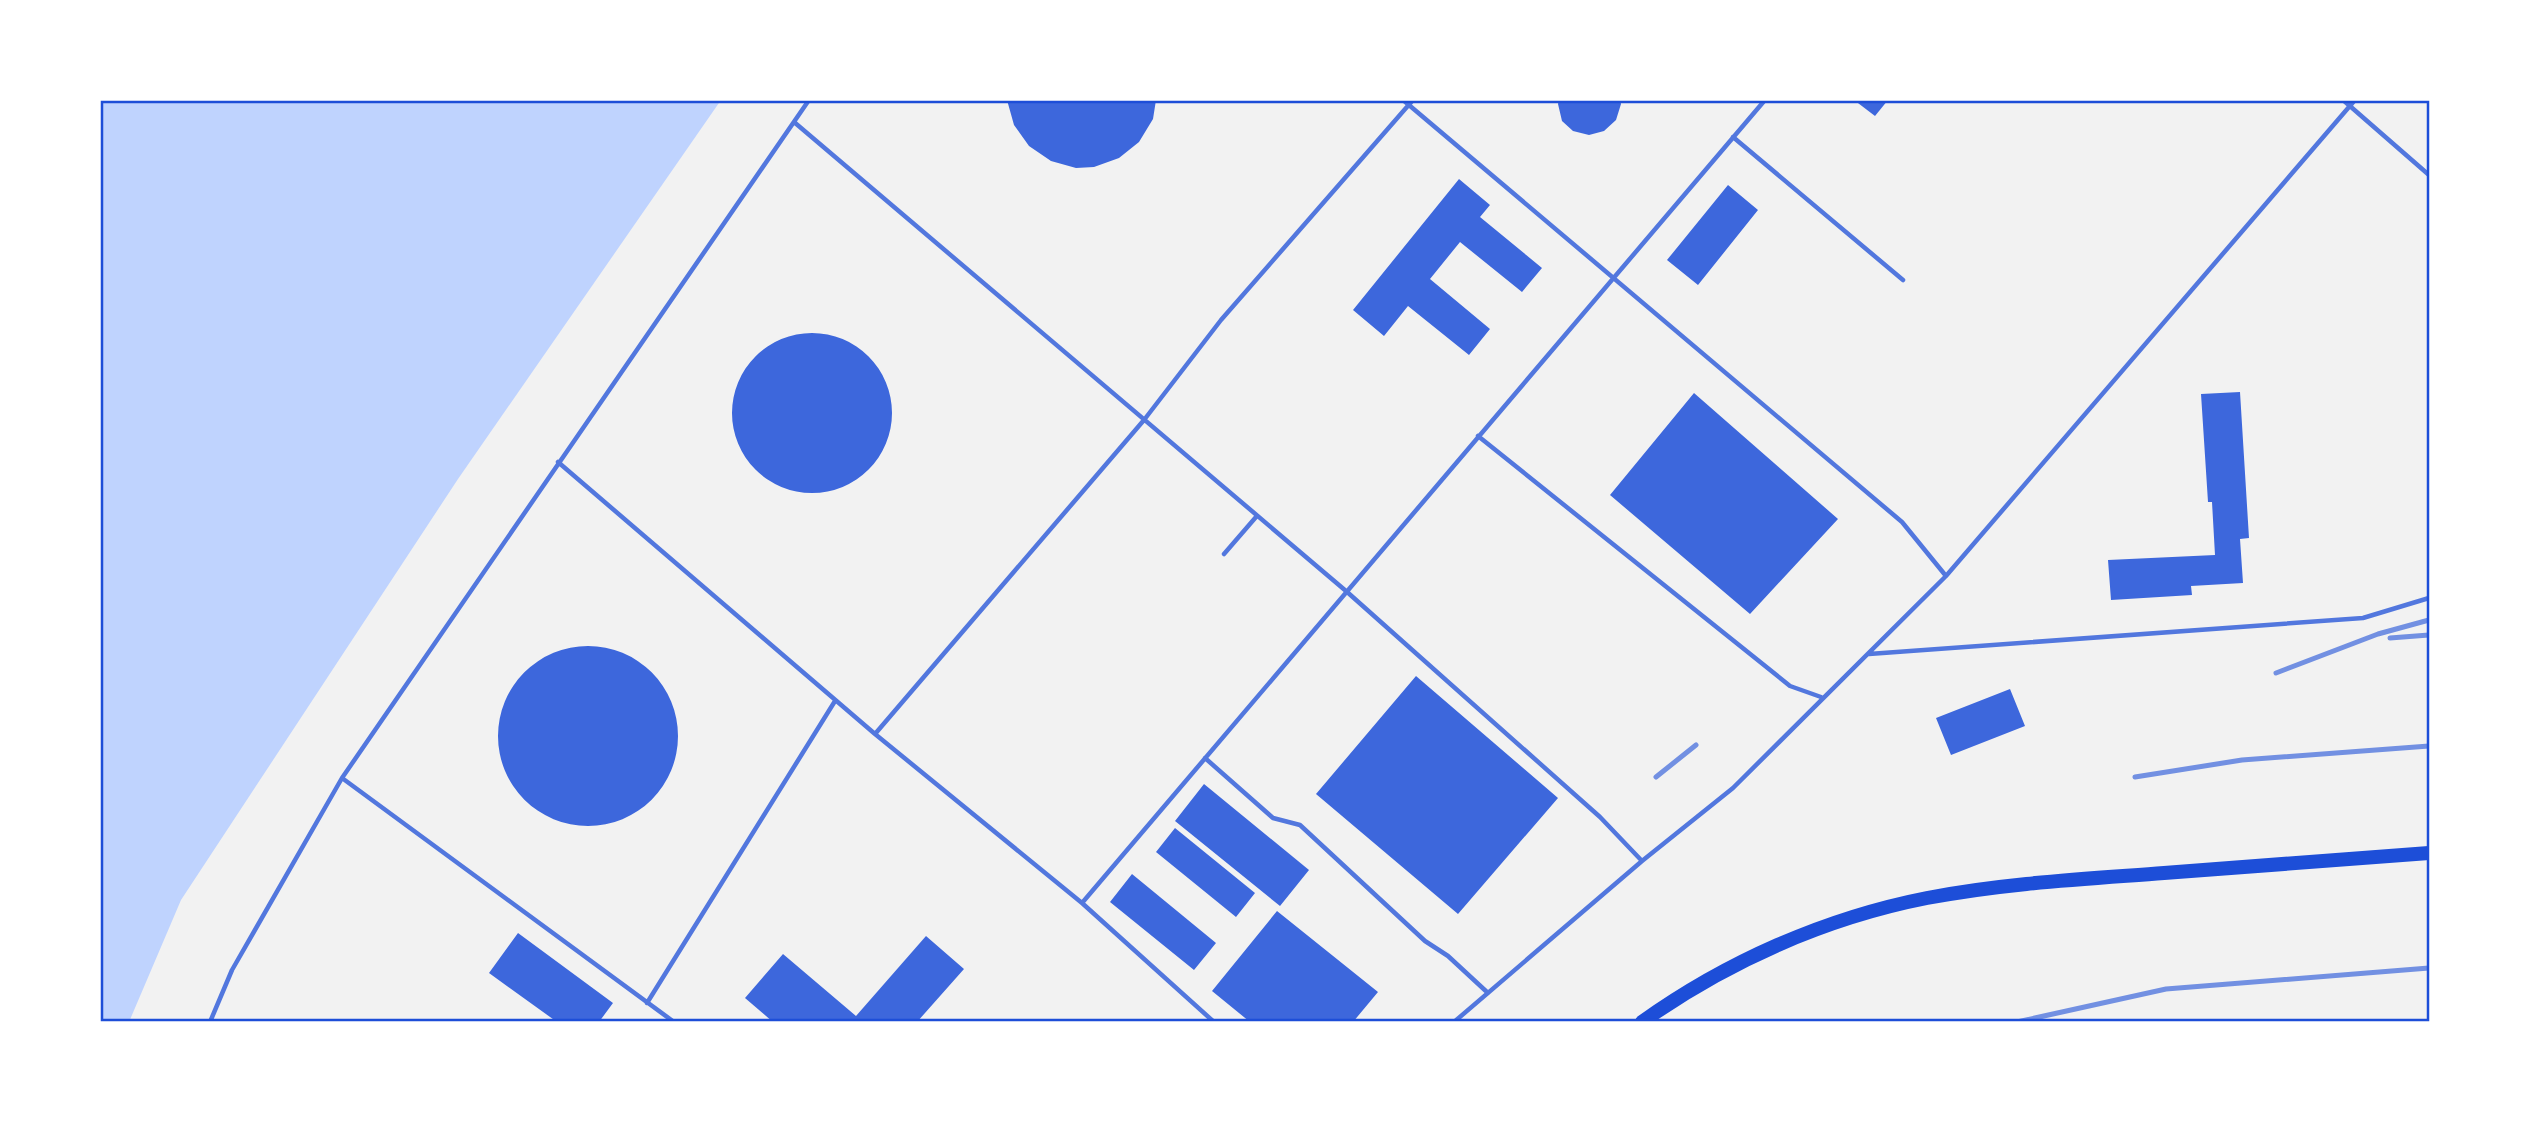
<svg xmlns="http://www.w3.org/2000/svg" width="2529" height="1122" font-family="'Alegreya Sans',sans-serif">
<rect width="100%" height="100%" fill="#f2f2f2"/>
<path fill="#bfd3fe" d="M100,100H721L458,479L181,900L129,1022H100Z"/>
<path fill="#3d67dc" d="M1007,100H1156L1153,119L1139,142L1119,158L1094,167L1076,168L1051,161L1029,146L1014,125Z
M1559,100H1620L1621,104L1616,120L1604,131L1589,135L1573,131L1562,121L1558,104Z
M1854,100H1888L1875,116Z
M1459,179L1490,205L1480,217L1542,268L1522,292L1460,242L1430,279L1490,329L1469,355L1408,306L1384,336L1353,310Z
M1728,185L1758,210L1698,285L1667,260Z
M732 413a80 80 0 1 1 160 0a80 80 0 1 1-160 0Z
M2240,392L2249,538L2240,539L2243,583L2191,586L2192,595L2111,600L2108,560L2215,555L2212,502H2208L2201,394Z
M1694,393L1838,519L1750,614L1610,495Z
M498 736a90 90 0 1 1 180 0a90 90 0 1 1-180 0Z
M1416,676L1558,798L1458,914L1316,794Z
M2010,689L2025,726L1951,755L1936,718Z
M1204,784L1309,870L1280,906L1175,821Z
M1175,828L1255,893L1236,917L1156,852Z
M1132,874L1216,943L1194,970L1110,902Z
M1277,911L1378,992L1353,1022H1250L1212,991Z
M518,933L613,1003L599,1022H557L489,973Z
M926,936L964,969L917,1022H773L745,998L783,954L856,1016Z"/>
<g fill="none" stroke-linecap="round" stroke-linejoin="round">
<path stroke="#5277de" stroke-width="4.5" d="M1403,100L1902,522L1946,576
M2343,100L2429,175
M794,122L1346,591L1600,817L1642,861
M1733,137L1903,280
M1478,436L1790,686L1821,697
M558,462L875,734L1082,903L1214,1022
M1224,554L1256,517
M1869,654L2363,618L2429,598
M875,734L1144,420L1221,320L1413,100
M1205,758L1273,818L1300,825L1425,941L1448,956L1488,993
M342,778L674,1022
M1082,903L1765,100
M647,1003L835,701
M210,1022L232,970L342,778L809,100
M1454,1022L1642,861L1733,788L1946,576L2355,100"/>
<path stroke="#1d4ed8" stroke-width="14" d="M1642,1022C1726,962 1825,918 1927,898C2005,883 2085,879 2164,873C2253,866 2341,859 2429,853"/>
<path stroke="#7290e2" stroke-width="5" d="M2390,638L2429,635
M2276,673L2378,634L2429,620
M1656,777L1696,745
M2135,777L2242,760L2429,746
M2017,1022L2166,989L2429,968"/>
</g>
<rect width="2529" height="1122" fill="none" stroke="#ffffff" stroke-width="203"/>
<rect x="102" y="102" width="2326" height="918" fill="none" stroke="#1d4ed8" stroke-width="2.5"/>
</svg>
